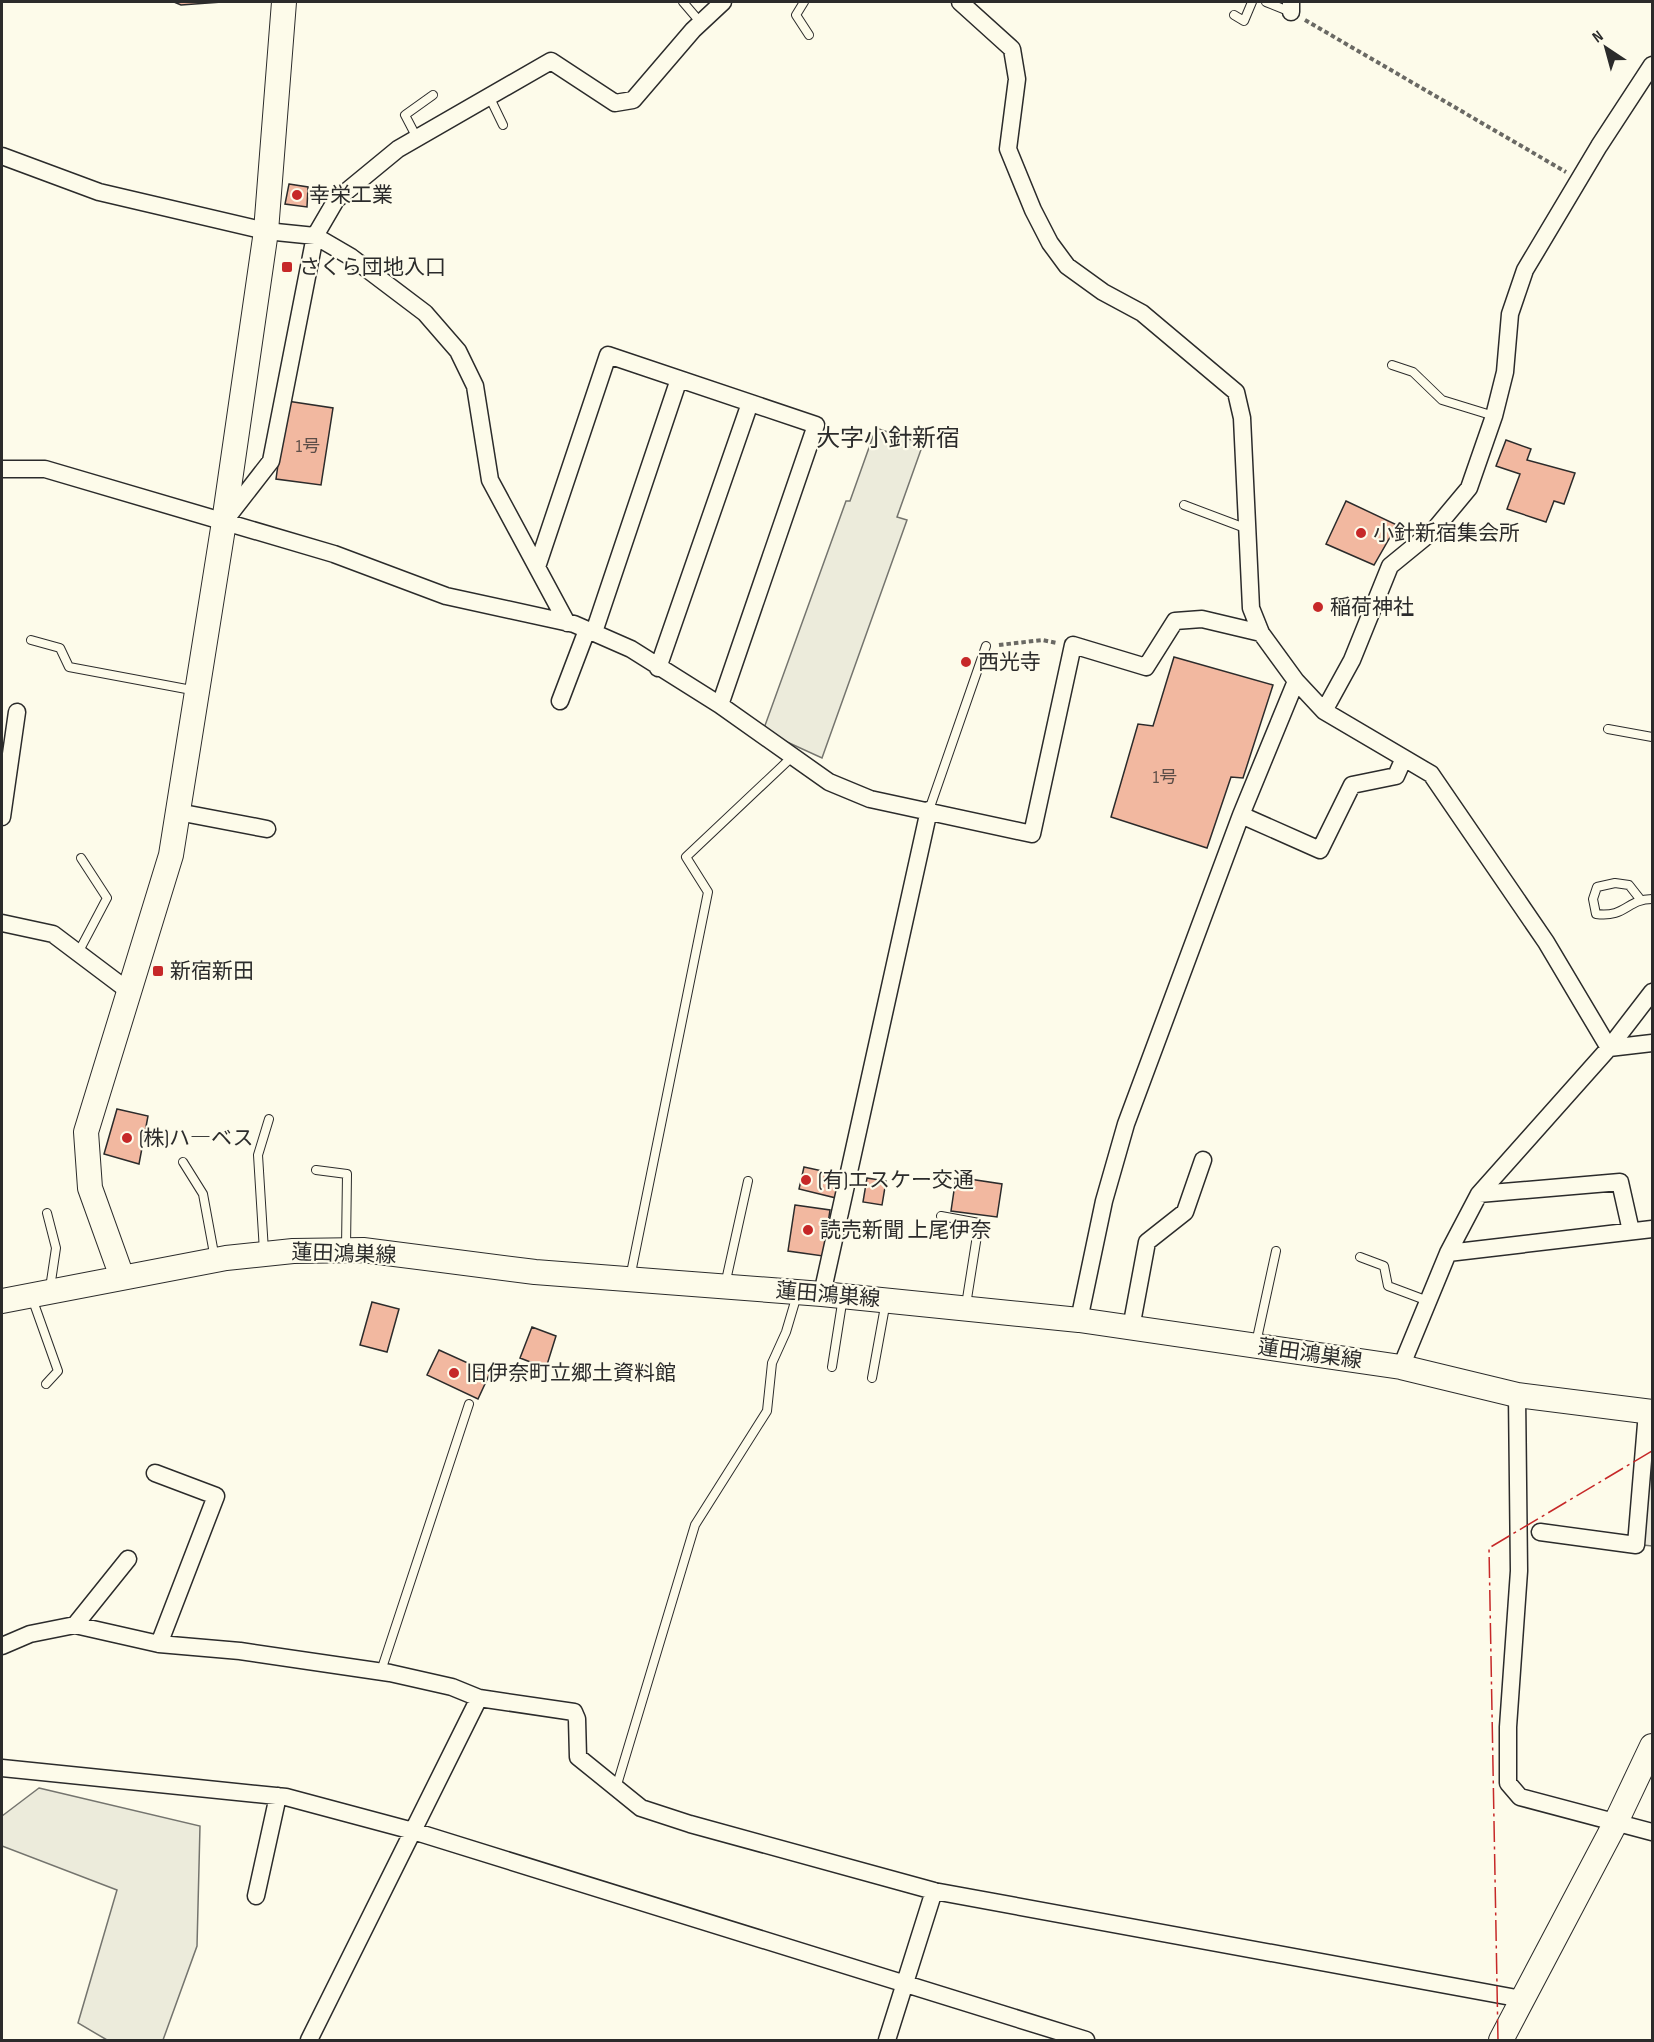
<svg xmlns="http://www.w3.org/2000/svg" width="1654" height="2042" font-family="'Sofia Sans Condensed','Noto Sans JP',sans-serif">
<rect width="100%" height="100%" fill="#fdfbea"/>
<path fill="#ecebdb" stroke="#74746e" stroke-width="1.5" d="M876,428L923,444L897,517L907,520L822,758L763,731L846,501H850Z
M39,1788L200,1826L197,1946L163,2040H107L78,2023L117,1890L2,1846V1816Z"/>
<path fill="#eceadb" stroke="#74746e" stroke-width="1.5" d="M1652,1445V1546L1643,1545Z"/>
<path fill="#f2b8a0" stroke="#2b2b2b" stroke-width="1.5" d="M174,2H222L181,5Z
M289,184L308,187L307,207L285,204Z
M287,401L333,408L321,485L276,479Z
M1506,440L1531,449L1527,460L1575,473L1564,504L1554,501L1546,522L1507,509L1520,474L1496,466Z
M1346,501L1397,525L1374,565L1326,544Z
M1174,657L1273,685L1243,778L1231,777L1207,848L1111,817L1138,724L1153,726Z
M117,1109L148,1116L139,1164L104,1154Z
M804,1167L841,1175L836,1198L799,1189Z
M956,1177L1002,1184L997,1217L951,1211Z
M867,1178L886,1181L882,1205L863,1202Z
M795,1205L830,1210L823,1256L788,1251Z
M372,1302L399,1309L387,1352L360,1345Z
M532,1327L556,1336L546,1368L520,1358Z
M439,1350L490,1373L478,1399L427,1375Z"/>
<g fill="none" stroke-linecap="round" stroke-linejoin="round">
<defs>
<path id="lane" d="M683,2L701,23
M804,2L796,15L809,35
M1266,2L1291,12
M1234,15L1244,21L1252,2
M489,96L503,125
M417,138L405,115L433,95
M1392,365L1413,372L1442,400L1494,416
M1184,505L1245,528
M31,640L60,648L69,667L197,691
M1608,729L1652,737
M929,810L986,646
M1640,899L1629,885L1615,883L1597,887L1593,899L1596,914C1626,918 1627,899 1652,899
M78,953L107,898L81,858
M183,1162L203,1194L215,1259
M316,1170L347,1174L346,1247
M47,1213L56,1248L50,1288
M941,1216L979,1223L966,1305
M264,1251L258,1155L269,1119
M1360,1257L1384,1266L1388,1286L1428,1301
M630,1278L708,892L686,857L793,756
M725,1285L748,1181
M32,1298L58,1371L46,1384
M1256,1343L1276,1251
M832,1367L843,1297
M872,1378L886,1301
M381,1671L469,1404
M616,1788L695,1525L767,1411L772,1363L786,1332L797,1295"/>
<path id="street" d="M960,2L1012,49L1017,79L1008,149L1033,210L1050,243L1067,266L1103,292L1142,313L1236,392L1242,418L1251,608L1261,633L1296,681L1324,711L1431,774L1546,942L1609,1048
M1291,12V2
M2,156L99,192L266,231L315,236L351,257L425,313L458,351L475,386L490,480L567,623
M2,469H45L334,554L446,596L574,624L631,649L720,705L829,782L870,799L1032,834L1073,645L1146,667L1175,621L1202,619L1261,633
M226,519L271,461L315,236L336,200L398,149L551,61L615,103L633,100L693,30L723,2
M537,567L608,355L816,425L720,705
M594,632L679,379
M658,668L750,403
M560,701L587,630
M1324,711L1352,660L1390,566L1434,530L1469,488L1494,416L1505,372L1510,314L1525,270L1599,146L1652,65
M178,812L267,829
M1241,815L1320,850L1352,785L1396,776L1404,758
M2,817L17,712
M2,923L53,934L130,992
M1609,1048L1652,1043
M1479,1194L1620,1182L1631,1231
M1448,1253L1652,1229
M822,1294L929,810
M1079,1320L1104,1201L1126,1124L1241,815L1296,681
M1131,1328L1147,1242L1185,1212L1203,1160
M1401,1367L1448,1253L1479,1194L1609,1048L1652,992
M1517,1395L1519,1571L1508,1727V1783L1520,1797L1652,1832
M155,1473L216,1496L159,1644
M1540,1532L1636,1545L1647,1412
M75,1625L128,1559
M2,1646L30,1634L75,1625L159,1644L240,1651L390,1673L452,1687L479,1698L574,1712L577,1719L578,1757L641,1808L690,1824L934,1891L1522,1999
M2,1768L286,1797L413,1831L1086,2040
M256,1896L278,1796
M309,2040L479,1698
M887,2040L934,1891"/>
<path id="secondary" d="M122,1277L90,1188L86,1132L171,855L224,522L266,231L284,2
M2,1301L226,1258L293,1251L363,1250L535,1272L822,1294L1079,1320L1401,1367L1517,1395L1652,1412
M1501,2040L1616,1822L1652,1746"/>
</defs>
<use href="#lane" stroke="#2b2b2b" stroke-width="10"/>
<use href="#street" stroke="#2b2b2b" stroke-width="19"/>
<use href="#secondary" stroke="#2b2b2b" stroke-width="26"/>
<path stroke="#6a6964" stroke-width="4" stroke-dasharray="4.5 3" stroke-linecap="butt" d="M1305,20L1566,172
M999,645L1042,640L1057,643"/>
<use href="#lane" stroke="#fdfbea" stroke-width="8"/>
<use href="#street" stroke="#fdfbea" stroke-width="16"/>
<use href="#secondary" stroke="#fdfbea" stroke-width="24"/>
<path stroke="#c62828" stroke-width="1.5" stroke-dasharray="21 4.5 3 4.5" stroke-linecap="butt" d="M1498,2040L1489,1548L1652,1451"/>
</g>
<g fill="#c62828" stroke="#fdfbea" stroke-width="2">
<circle cx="297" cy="195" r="6"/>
<rect x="281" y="261" width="12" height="12" rx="3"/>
<circle cx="1361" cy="533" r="6"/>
<circle cx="1318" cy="607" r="6"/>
<circle cx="966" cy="662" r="6"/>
<rect x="152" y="965" width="12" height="12" rx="3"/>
<circle cx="127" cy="1138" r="6"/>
<circle cx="806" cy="1180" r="6"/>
<circle cx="808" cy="1230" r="6"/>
<circle cx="454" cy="1373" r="6"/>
</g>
<g text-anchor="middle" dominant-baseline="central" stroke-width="4.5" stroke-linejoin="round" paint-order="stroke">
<g font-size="18" fill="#5d4e48">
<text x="308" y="446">1号</text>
<text x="1165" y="777">1号</text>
</g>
<g font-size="21" fill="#2b2b2b" stroke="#fdfbea" text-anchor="start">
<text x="309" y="195">幸栄工業</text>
<text x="299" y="267">さくら団地入口</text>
<text x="1373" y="533">小針新宿集会所</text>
<text x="1330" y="607">稲荷神社</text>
<text x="978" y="662">西光寺</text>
<text x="170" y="971">新宿新田</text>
<text x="139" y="1138">(株)ハ―ベス</text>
<text x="818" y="1180">(有)エスケー交通</text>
<text x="820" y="1230">読売新聞 上尾伊奈</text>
<text x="466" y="1373">旧伊奈町立郷土資料館</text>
</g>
<g font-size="21" fill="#2b2b2b" stroke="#fdfbea">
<text transform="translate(344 1254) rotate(2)">蓮田鴻巣線</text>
<text transform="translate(828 1295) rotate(5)">蓮田鴻巣線</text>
<text transform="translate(1310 1354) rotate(8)">蓮田鴻巣線</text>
</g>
<g font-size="24" fill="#2b2b2b" stroke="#fdfbea">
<text x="888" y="438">大字小針新宿</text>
</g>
</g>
<rect width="1654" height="2042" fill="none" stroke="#2b2b2b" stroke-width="6"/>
<g transform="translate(1606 48) rotate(324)" stroke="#fdfbea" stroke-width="4.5" paint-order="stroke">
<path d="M0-4.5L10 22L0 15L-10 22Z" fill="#2b2b2b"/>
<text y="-9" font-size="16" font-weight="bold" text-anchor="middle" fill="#2b2b2b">N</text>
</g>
</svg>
